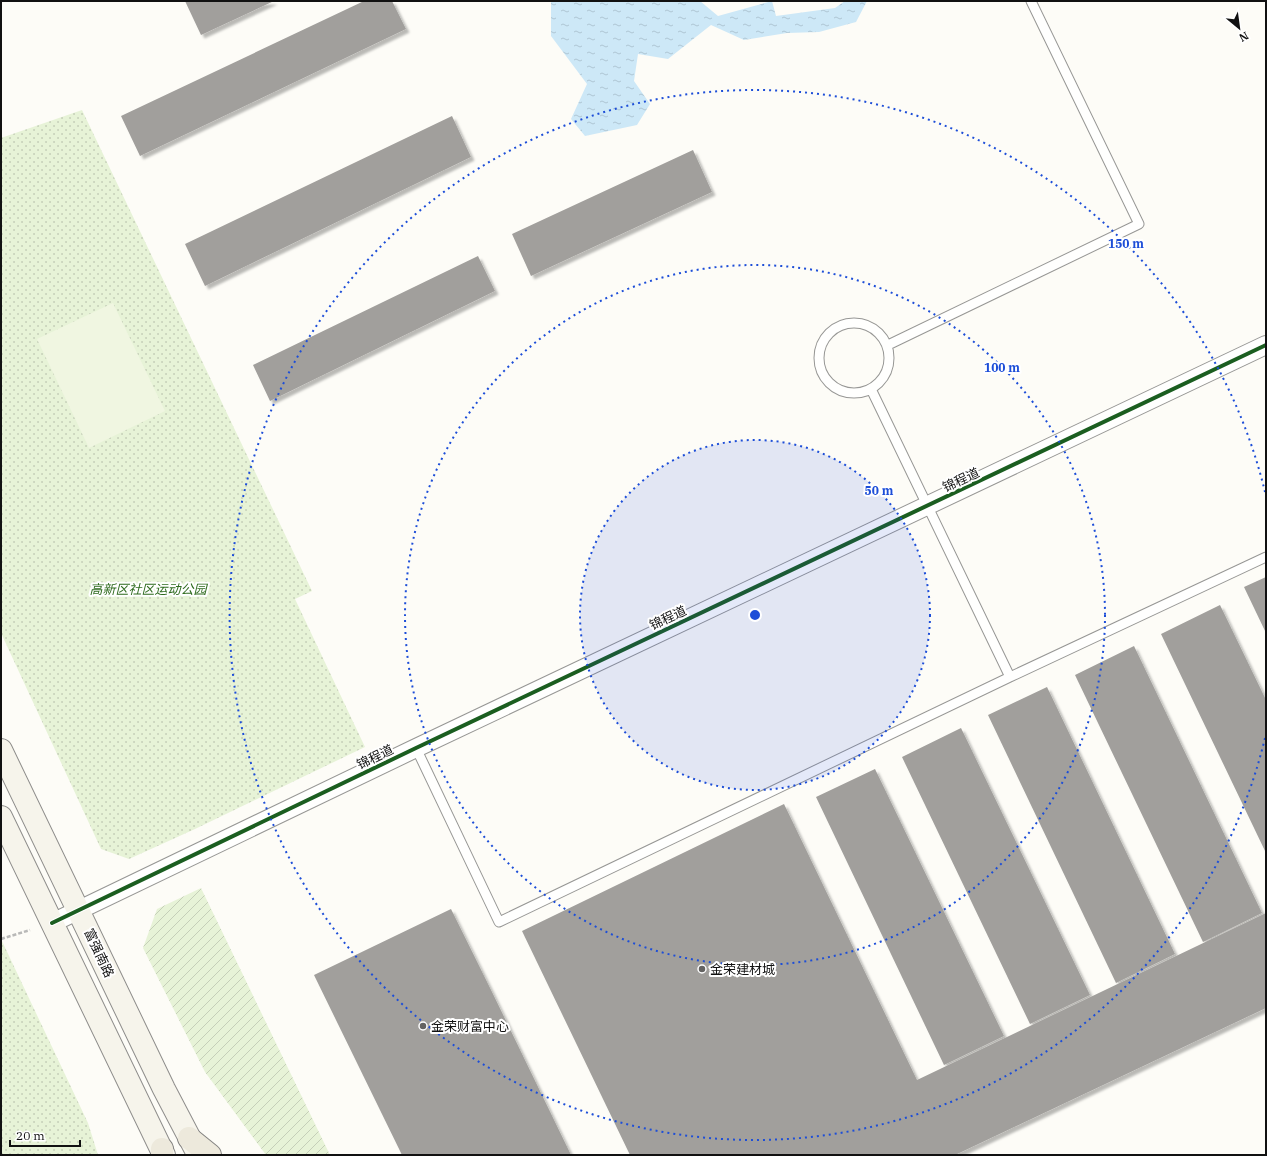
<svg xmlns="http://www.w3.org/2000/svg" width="1267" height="1156" font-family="'IBM Plex Serif','Noto Sans SC',serif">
<defs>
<pattern id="grass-dots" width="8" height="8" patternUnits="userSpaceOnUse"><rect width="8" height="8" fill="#e7f3d7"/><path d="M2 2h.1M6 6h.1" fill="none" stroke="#c5cfb8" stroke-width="1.8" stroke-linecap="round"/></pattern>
<pattern id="garden-furrows" width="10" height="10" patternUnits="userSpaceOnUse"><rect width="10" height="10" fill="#e7f3d7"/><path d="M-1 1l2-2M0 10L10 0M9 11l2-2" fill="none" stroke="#c5cfb8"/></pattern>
<pattern id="water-ripples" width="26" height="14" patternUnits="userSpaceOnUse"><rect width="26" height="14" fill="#cde8f7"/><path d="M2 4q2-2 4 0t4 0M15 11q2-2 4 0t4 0" fill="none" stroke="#afc6d3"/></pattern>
<filter id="shadow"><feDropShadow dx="3.5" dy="3.5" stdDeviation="1" flood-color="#0004"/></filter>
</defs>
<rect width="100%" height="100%" fill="#fdfcf7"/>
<path fill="url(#grass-dots)" d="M82,110L312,591L295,599L365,747L195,829L129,859L101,849L1,633V138Z
M1,939L88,1123L98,1155H1Z"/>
<path fill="url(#garden-furrows)" d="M201,888L330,1155H266L205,1072L143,948L157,909Z"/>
<path fill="#f0f6e1" d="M113,303L165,411L89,448L37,339Z"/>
<path fill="url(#water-ripples)" d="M551,1H700L718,16L772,1L776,16L835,8L845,1H867L856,22L819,32L787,33L744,40L711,25L668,59L638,54L634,81L650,104L637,125L585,136L571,119L587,84L551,36Z"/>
<path fill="#a19f9c" filter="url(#shadow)" d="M185,1H274L201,35Z
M364,1H392L406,29L140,156L121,116Z
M452,116L471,157L205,286L185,244Z
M693,150L712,192L531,276L512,234Z
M478,256L495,291L270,401L253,365Z
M1266,577V633L1244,587Z
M1220,605L1266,700V853L1161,634Z
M1134,646L1262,913L1203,942L1075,675Z
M1047,687L1175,954L1116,983L988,715Z
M961,728L1090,995L1030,1024L902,757Z
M875,769L1004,1036L944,1065L816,797Z
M784,804L917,1080L1266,913V1008L955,1155H630L522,931Z
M451,909L492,992L571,1155H402L314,975Z"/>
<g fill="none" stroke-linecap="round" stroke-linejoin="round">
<defs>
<path id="service" d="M819 358a35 35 0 1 1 70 0a35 35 0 1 1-70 0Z
M888,345L1139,224L1031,1
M871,389L1010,677
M416,748L499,922L1010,677L1266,557"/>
<path id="minor" d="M52,923L416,748L1266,345"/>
<path id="secondary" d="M1,750L164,1089L198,1154
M1,817L164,1155"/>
<path id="primary" d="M189,1138L210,1155
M162,1155V1149"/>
</defs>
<use href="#service" stroke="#979795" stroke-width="11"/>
<use href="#minor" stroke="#979795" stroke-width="20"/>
<use href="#secondary" stroke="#8e8d8b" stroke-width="24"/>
<use href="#primary" stroke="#858482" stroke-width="24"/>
<path stroke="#b9b9b8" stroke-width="2.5" stroke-dasharray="4 2" stroke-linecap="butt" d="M1,939L30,930"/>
<use href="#service" stroke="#fffffe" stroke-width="9"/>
<use href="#minor" stroke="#fffffe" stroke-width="18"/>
<use href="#secondary" stroke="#f6f4eb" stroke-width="22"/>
<use href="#primary" stroke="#ede9dc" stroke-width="22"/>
<defs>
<path id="cycleway" d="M52,923L416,748L1266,345"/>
</defs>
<use href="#cycleway" stroke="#fff" stroke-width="6"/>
<use href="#cycleway" stroke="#1b5e20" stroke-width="4"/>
</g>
<circle cx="755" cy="615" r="175" fill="#1d4ed8" fill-opacity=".12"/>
<g fill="none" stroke="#1d4ed8" stroke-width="2" stroke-dasharray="2 4">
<circle cx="755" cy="615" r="175"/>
<circle cx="755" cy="615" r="350"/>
<path d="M1265 738A525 525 0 1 1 1265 492"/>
</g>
<g fill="#646362" stroke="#fff" stroke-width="1.5">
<circle cx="702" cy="969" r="4"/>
<circle cx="423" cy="1026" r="4"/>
</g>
<g text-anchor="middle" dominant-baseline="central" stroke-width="4" stroke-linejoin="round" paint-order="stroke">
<g font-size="13" fill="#111" stroke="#fff">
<text transform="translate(961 480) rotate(-25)">锦程道</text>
<text transform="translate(668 618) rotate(-25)">锦程道</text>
<text transform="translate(375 757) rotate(-26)">锦程道</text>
<text transform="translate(99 953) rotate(65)">富强南路</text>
</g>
<g font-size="13" font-style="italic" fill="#2f6b1f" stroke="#fff">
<text x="148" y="589">高新区社区运动公园</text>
</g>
<g font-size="13" fill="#111" stroke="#fff" text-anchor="start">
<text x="710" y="969">金荣建材城</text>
<text x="431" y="1026">金荣财富中心</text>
</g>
</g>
<circle cx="755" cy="615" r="6" fill="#1d4ed8" stroke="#fff" stroke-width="2"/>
<g font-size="12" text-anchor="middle" font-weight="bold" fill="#1d4ed8" stroke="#fff" stroke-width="4" stroke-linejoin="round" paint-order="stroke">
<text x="1126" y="248">150 m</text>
<text x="1002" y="372">100 m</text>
<text x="879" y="495">50 m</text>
</g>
<rect width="1267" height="1156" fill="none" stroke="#111111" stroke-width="4"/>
<g transform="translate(1239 28) rotate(151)" stroke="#ffffff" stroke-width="3" paint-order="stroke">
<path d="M0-3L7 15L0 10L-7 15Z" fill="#111111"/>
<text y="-6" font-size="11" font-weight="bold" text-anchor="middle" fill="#111111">N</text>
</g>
<path d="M10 1140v6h70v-6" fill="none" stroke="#111111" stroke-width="2"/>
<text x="16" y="1140" font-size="12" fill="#111111" stroke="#ffffff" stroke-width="3" paint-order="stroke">20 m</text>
</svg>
